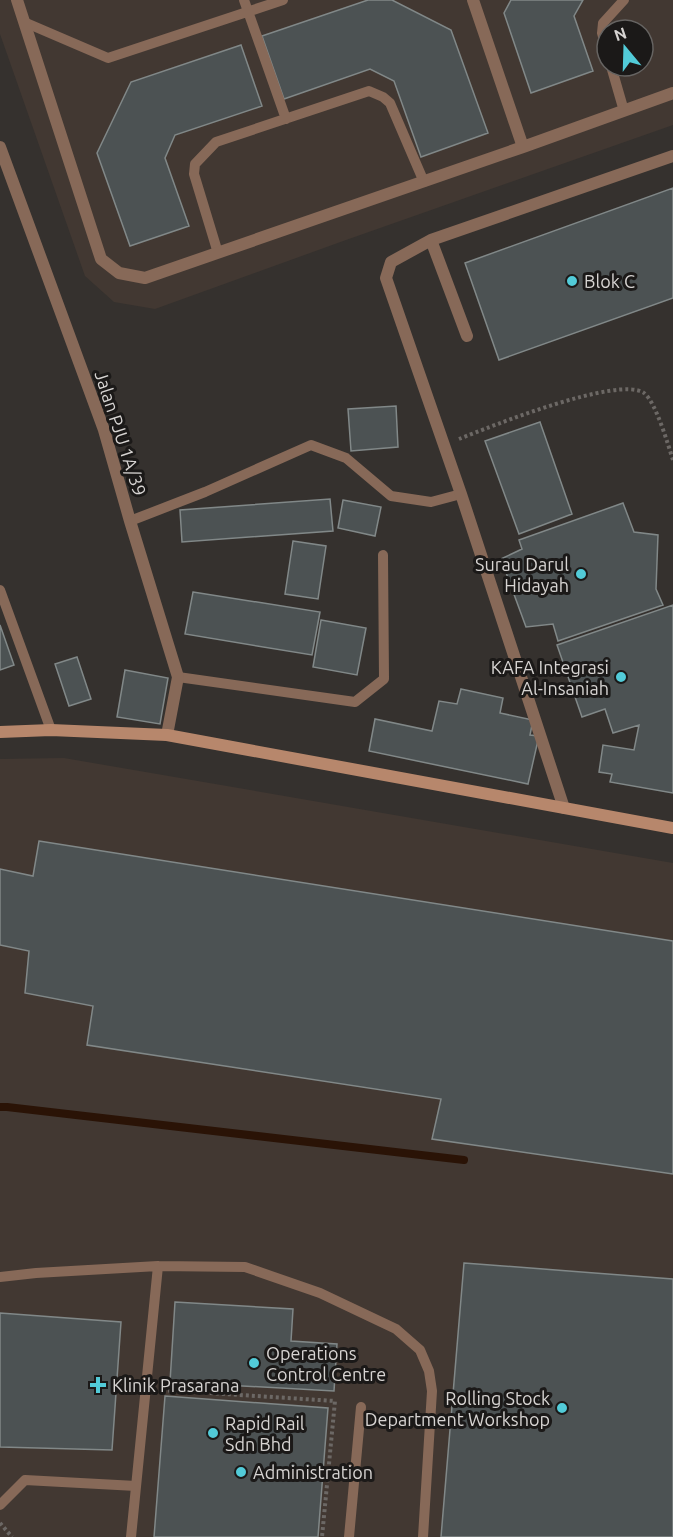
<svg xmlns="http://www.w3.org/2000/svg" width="673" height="1537" font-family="Ubuntu,sans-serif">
<rect width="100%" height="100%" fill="#35312e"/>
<path fill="#423832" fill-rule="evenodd" d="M0,0H673V125L346,240L155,309L114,302L85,276L0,34ZM607,30H643V66H607Z
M64,758L673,863V1537H0V759Z"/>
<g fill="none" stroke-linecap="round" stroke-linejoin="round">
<path stroke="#2a1306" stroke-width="8" d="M0,1107H7L464,1160"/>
</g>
<path fill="#4c5253" stroke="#818888" stroke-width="1.5" d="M368,0H392L451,30L488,133L421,157L394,81L370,69L284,99L262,36Z
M511,0H583L574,16L593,71L531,93L504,13Z
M241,45L262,106L175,135L165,158L189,226L130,246L97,153L131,82Z
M673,188V298L499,360L465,263Z
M396,406L398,447L351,451L348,409Z
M540,422L572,514L519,534L485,441Z
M330,499L333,531L182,542L180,510Z
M343,500L381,507L375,536L338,528Z
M623,503L634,532L658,535L656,589L663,605L558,641L553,624L526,627L501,559L522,549L519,540Z
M293,541L326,546L318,599L285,594Z
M193,592L320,612L312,655L185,634Z
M673,605V793L610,782L612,774L599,772L603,745L634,750L639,725L613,733L605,709L582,717L557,645Z
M321,620L366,628L357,675L313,667Z
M0,625L14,665L0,670Z
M77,657L91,699L69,706L55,664Z
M125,670L168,678L160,724L117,717Z
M461,689L503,698L500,713L533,720L530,735L539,736L528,784L369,751L375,719L432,731L439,701L457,704Z
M39,841L673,941V1174L432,1139L441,1099L87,1045L93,1006L25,993L29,951L0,945V869L33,876Z
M464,1263L673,1279V1537H441Z
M175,1302L293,1309L291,1341L337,1344L334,1391L170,1382Z
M0,1313L121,1322L112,1450L0,1447Z
M165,1396L328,1408L318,1537H154Z"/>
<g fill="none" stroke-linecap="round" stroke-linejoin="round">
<path stroke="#6c6865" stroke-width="4" stroke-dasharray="3 3" stroke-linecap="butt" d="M459,439C489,427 619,375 644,393C656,402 668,445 673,460
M162,1390L335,1401L322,1537
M0,1523L12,1537"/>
<path stroke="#876958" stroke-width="10" d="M244,0L286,119
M24,22L108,58L283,0
M607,51L602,33L603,23L624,0
M611,66L624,111
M218,253L194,174L195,164L216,142L369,91L383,97L390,103L424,182
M130,521L205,492L311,445L346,458L391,496L431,502L461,494
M0,590L51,730
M178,677L355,702L384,679L383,555
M0,1277L36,1273L158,1266L245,1267L320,1293L396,1329L420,1350L429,1371L432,1391L423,1537
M0,1505L25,1480L136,1486
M131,1537L158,1266
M349,1537L361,1407"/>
<path stroke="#876958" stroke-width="12" d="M17,0L101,259L119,273L145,278L523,147L673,93
M473,0L523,147
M0,147L104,430L130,521L178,677L167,735
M431,240L467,336
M564,808L461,494L386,278L391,262L431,240L673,156"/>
<path stroke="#b7876c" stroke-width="12" d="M0,732L51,730L167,735L673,828"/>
</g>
<g fill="#52cbd8" stroke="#1b1918" stroke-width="2">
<circle cx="572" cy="281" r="6"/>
<circle cx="581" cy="574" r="6"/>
<circle cx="621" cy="677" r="6"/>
<circle cx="254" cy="1363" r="6"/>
<path d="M95 1376h6v6h6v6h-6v6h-6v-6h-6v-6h6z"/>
<circle cx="562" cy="1408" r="6"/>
<circle cx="213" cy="1433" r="6"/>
<circle cx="241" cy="1472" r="6"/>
</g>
<g text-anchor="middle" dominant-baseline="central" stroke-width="6" stroke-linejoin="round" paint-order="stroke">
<g font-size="18" fill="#d7d4d2" stroke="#1b1918" text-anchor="start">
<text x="584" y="281">Blok C</text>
<text x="569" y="564" text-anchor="end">Surau Darul<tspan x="569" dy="21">Hidayah</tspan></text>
<text x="609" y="667" text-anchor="end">KAFA Integrasi<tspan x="609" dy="21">Al-Insaniah</tspan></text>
<text x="266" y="1353">Operations<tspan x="266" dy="21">Control Centre</tspan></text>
<text x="112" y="1385">Klinik Prasarana</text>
<text x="550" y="1398" text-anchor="end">Rolling Stock<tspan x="550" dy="21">Department Workshop</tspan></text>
<text x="225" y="1423">Rapid Rail<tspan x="225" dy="21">Sdn Bhd</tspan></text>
<text x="253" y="1472">Administration</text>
</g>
<g font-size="18" fill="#d7d4d2" stroke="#1b1918">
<text transform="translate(121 433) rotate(72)">Jalan PJU 1A/39</text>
</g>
</g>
<g transform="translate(625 48) rotate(341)"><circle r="28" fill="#1b1918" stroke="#666462" stroke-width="1.5"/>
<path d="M0-4.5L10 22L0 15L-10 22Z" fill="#52cbd8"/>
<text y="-9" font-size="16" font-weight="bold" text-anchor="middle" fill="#d7d4d2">N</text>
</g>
</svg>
